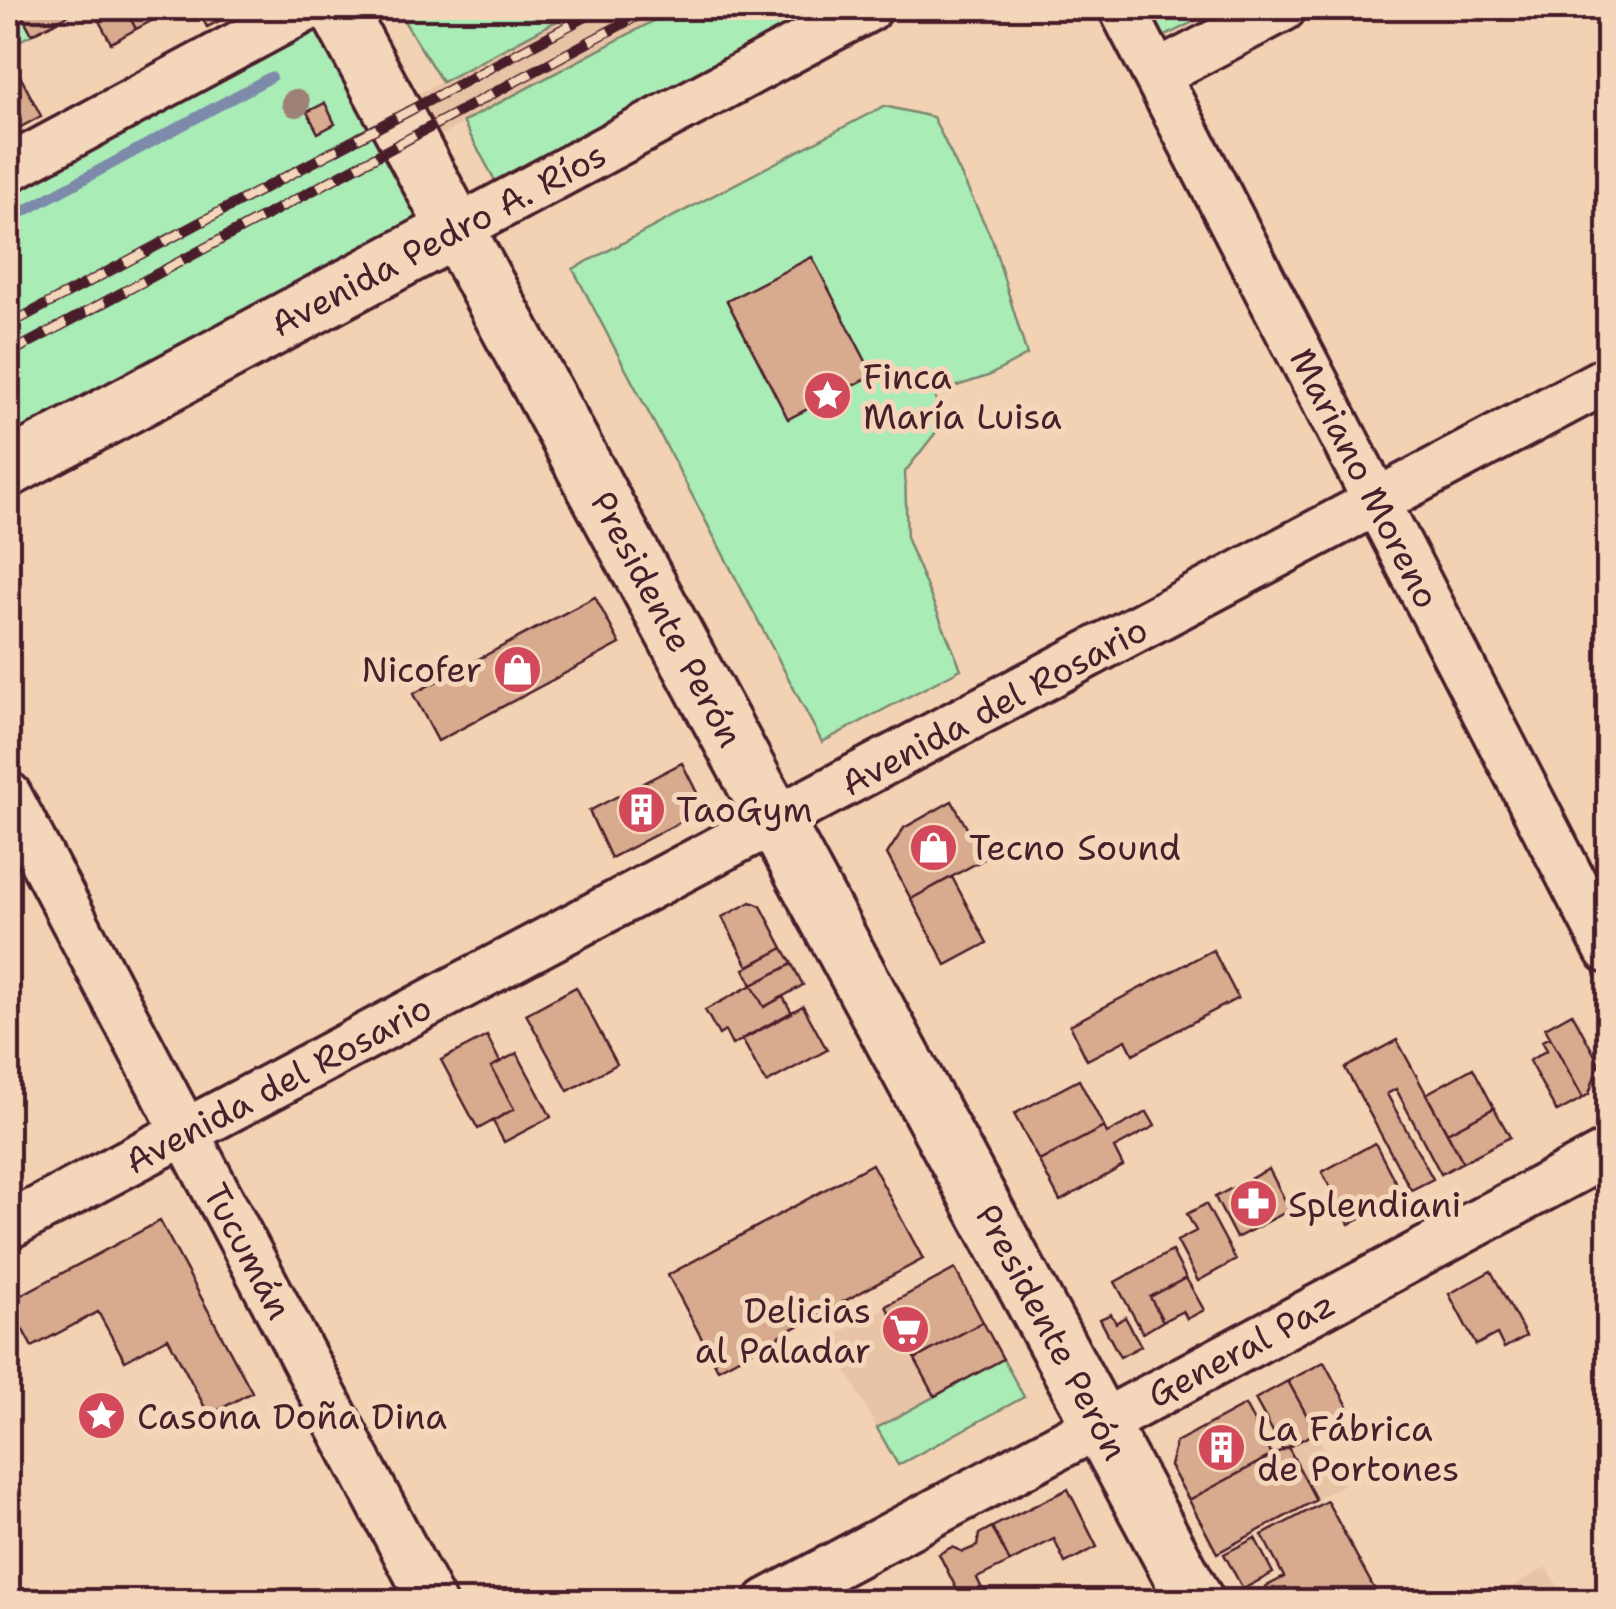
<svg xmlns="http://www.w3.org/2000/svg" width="1616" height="1609" font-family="'Shantell Sans',sans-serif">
<rect width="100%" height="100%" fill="#f3d2b4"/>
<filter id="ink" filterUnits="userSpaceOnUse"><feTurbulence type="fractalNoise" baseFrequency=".01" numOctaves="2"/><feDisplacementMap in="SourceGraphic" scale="20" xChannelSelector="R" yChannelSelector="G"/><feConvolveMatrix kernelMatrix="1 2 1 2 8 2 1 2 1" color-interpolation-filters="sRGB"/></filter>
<g filter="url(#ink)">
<path fill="#e8c3a6" d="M581,8H678L323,199L300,156Z
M955,1269L1003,1359L877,1428L829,1338Z
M1316,1432L1344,1484L1217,1553L1189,1500Z
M1547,1567L1566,1601H1484L1492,1597Z"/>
<path fill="#a9ecb6" stroke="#7a8670" stroke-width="2.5" d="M8,8H82L8,47Z
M307,8L457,229L8,469V169Z
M396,8H581L442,82Z
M678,8H826L497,184L463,122Z
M1141,8H1221L1159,39Z
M884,106L933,117L992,239L1027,355L988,376L935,393L940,427L905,472L907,540L961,669L822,742L573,269Z
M1003,1359L1024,1397L898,1465L877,1428Z"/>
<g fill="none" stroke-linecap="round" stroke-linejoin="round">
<path stroke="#7d8aa9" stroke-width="11" d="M8,220L271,77"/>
</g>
<path fill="#d8aa8e" stroke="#4a1f2b" stroke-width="2.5" d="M18,8H82L32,34Z
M92,8H125L136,29L111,43Z
M125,8H176L136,29Z
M197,8H225L229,16L207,27Z
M8,53L41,116L8,134Z
M325,103L335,124L318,133L307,112Z
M812,257L873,375L788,419L727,301Z
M595,597L620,644L438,741L413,694Z
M682,763L697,793L682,821L611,858L589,811Z
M952,801L984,859L911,899L887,854L904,828Z
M952,877L987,943L946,965L911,899Z
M751,902L761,906L783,948L748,966L722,917Z
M783,948L792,964L752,985L744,969Z
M1213,950L1238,998L1133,1054L1126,1040L1087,1060L1070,1025Z
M792,964L803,985L764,1007L752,985Z
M752,985L764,1007L783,997L792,1013L732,1045L725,1031L719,1035L705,1010Z
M576,987L617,1064L568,1091L526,1014Z
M803,1006L827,1050L766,1083L742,1039Z
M1572,1013L1599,1063L1589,1094L1583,1098L1545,1028Z
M487,1036L500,1062L491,1067L514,1109L478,1129L441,1060Z
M1550,1037L1583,1098L1557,1112L1529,1061L1547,1050L1542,1041Z
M1397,1040L1463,1162L1441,1174L1396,1089L1387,1094L1433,1179L1411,1190L1345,1068Z
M517,1053L551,1117L504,1142L493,1121L514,1109L491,1067Z
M1473,1068L1494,1108L1447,1133L1426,1094Z
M1079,1080L1104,1127L1039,1161L1014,1114Z
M1494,1108L1510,1137L1463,1162L1447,1133Z
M1147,1112L1155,1126L1114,1148L1123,1166L1060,1201L1039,1161L1104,1127L1107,1133Z
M1375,1143L1402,1195L1349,1224L1322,1172Z
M872,1164L923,1259L718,1369L668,1275Z
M1269,1169L1290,1210L1236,1238L1215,1197Z
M1206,1204L1236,1260L1198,1281L1177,1241L1196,1231L1187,1214Z
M160,1221L252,1392L209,1415L168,1338L125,1361L98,1312L32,1347L8,1302Z
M1172,1251L1186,1278L1150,1297L1163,1321L1143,1333L1115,1282Z
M955,1269L983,1322L915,1359L886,1306Z
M1491,1271L1526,1336L1504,1348L1497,1334L1476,1345L1449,1294Z
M1186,1278L1204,1310L1187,1319L1183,1311L1163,1321L1150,1297Z
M1111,1314L1116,1323L1125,1317L1141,1346L1120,1357L1100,1319Z
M983,1322L1003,1359L935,1396L915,1359Z
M1324,1362L1351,1412L1316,1432L1288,1381Z
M1288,1381L1316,1432L1283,1450L1255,1399Z
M1245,1405L1272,1455L1189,1500L1170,1466L1176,1442Z
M1288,1447L1316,1500L1217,1553L1189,1500Z
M1068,1489L1097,1547L1065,1563L1054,1539L1010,1562L992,1527Z
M1327,1501L1377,1594L1363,1602H1273L1265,1587L1284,1577L1262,1535Z
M992,1527L1010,1562L977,1578L988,1602H963L939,1554L952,1547L963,1552L977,1546L979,1534Z
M1255,1538L1273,1573L1243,1589L1224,1554Z"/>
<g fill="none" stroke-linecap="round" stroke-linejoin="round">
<defs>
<path id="minor" d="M1122,8L1608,950
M1157,74L1283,8
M8,169L307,8
M457,229L869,8
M8,795L432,1602
M8,1226L1608,379
M767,1602L1608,1153"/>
<path id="major" d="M337,8L1196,1602
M8,469L457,229"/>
</defs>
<use href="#minor" stroke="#4a1f2b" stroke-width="52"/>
<use href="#major" stroke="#4a1f2b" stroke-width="62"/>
<use href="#minor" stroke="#f4d6ba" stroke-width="45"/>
<use href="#major" stroke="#f4d6ba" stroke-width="55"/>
<defs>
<path id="rail" d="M8,325L602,8
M8,354L652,8"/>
</defs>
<use href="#rail" stroke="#4a1f2b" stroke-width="11"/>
<use href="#rail" stroke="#f4d6ba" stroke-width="8" stroke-dasharray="22" stroke-linecap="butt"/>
</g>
<circle fill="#9e8174" cx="296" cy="103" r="14"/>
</g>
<defs>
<symbol id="sight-disc" viewBox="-11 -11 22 22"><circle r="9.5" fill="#d1495b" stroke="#f4d6ba"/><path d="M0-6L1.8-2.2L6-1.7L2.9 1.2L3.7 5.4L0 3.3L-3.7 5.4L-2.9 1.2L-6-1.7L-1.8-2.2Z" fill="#fff"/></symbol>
<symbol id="shop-disc" viewBox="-11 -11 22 22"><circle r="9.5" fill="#d1495b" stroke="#f4d6ba"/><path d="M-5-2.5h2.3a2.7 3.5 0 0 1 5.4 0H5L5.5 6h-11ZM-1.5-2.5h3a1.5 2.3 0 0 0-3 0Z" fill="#fff"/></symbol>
<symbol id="building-disc" viewBox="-11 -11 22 22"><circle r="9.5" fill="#d1495b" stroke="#f4d6ba"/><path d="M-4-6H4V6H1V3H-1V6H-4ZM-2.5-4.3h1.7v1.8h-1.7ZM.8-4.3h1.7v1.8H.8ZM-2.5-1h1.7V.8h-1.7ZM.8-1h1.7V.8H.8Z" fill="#fff"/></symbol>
<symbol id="pharmacy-disc" viewBox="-11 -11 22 22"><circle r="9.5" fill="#d1495b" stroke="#f4d6ba"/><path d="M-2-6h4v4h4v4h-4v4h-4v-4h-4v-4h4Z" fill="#fff"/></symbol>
<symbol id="supermarket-disc" viewBox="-11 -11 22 22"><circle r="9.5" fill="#d1495b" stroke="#f4d6ba"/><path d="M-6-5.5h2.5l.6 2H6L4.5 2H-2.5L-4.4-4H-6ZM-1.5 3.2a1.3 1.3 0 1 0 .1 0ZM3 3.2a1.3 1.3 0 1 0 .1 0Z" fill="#fff"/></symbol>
</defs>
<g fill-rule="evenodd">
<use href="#sight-disc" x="800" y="368" width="55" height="55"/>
<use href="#shop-disc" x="490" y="642" width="55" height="55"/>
<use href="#building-disc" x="614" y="782" width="55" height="55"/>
<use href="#shop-disc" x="906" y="820" width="55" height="55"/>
<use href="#pharmacy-disc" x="1226" y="1176" width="55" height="55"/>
<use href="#supermarket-disc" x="878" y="1302" width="55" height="55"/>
<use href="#sight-disc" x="74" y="1388" width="55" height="55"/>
<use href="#building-disc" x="1194" y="1420" width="55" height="55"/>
</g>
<g text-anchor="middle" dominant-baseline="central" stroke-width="10" stroke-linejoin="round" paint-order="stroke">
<g font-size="35" fill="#4a1f2b" stroke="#f4d6ba">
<text transform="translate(438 239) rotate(-28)">Avenida Pedro A. Ríos</text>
<text transform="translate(1365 478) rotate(63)">Mariano Moreno</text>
<text transform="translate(667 619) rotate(62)">Presidente Perón</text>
<text transform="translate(994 706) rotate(-28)">Avenida del Rosario</text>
<text transform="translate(278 1084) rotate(-28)">Avenida del Rosario</text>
<text transform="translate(248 1251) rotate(62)">Tucumán</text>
<text transform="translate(1052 1332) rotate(62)">Presidente Perón</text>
<text transform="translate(1241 1349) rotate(-28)">General Paz</text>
</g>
<g font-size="35" fill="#4a1f2b" stroke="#f4d6ba" text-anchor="start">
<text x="863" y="376">Finca<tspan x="863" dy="40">María Luisa</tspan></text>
<text x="482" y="669" text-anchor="end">Nicofer</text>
<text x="676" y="809">TaoGym</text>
<text x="969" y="847">Tecno Sound</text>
<text x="1288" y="1204">Splendiani</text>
<text x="871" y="1310" text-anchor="end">Delicias<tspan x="871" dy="40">al Paladar</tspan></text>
<text x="137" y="1416">Casona Doña Dina</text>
<text x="1257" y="1428">La Fábrica<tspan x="1257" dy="40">de Portones</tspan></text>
</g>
</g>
<rect width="1616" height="1609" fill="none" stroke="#f4d6ba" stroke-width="40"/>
<rect x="20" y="20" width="1576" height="1569" fill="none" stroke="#4a1f2b" stroke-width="4" filter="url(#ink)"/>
</svg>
